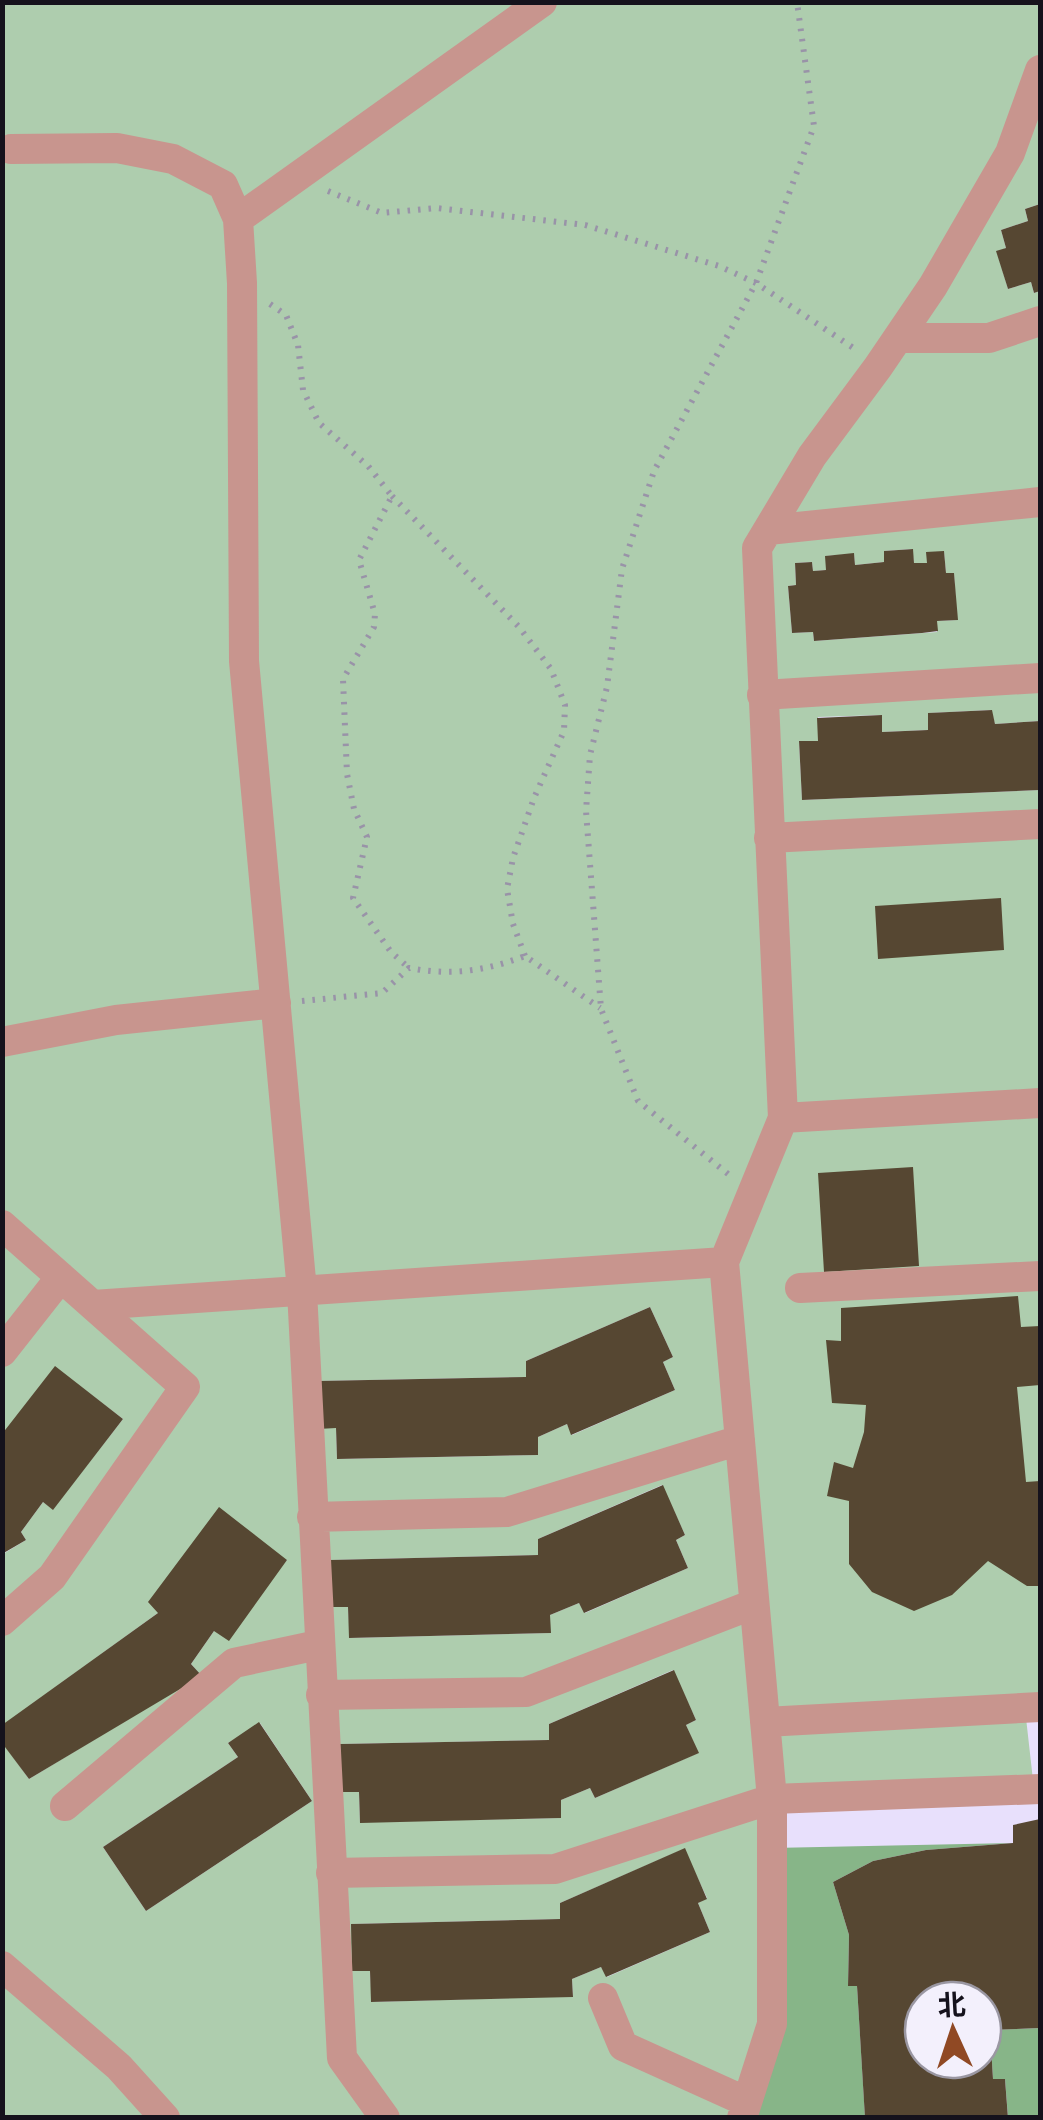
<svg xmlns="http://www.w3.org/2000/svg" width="1043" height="2120" font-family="Rubik,'Noto Sans SC',sans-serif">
<rect width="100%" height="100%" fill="#e8e0fc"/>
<path fill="#aecdae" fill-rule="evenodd" d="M3,3H1040V204L1025,209L1028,221L1001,230L1006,248L997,252L1008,289L1031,282L1034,293L1040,291V721L995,724L991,710L929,713L928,730L882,732L881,715L818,717V741L799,742L802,800L1040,790V1707L1025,1709L1034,1789L772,1799V2023L742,2117H3V1743L29,1779L201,1675L191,1664L214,1631L287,1560L158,1613L3,1725V1554L26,1540L21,1532L43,1502L53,1509L123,1419L55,1367L3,1434ZM912,549L914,563H927V552H944L946,573L954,574L957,620L937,621V632L814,641L813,632L792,633L788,586L796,585L795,563L812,562L813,571L826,570V556L854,554L855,565L884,562V551ZM650,1307L673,1357L663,1362L675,1390L572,1435L567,1424L538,1437V1455L337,1459L336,1428H318V1381L526,1377V1361ZM662,1485L685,1535L676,1540L688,1568L585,1613L579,1603L550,1615V1633L350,1638L348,1607H331L330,1560L538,1555V1539ZM673,1670L696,1720L686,1725L698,1753L595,1798L590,1788L561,1800V1818L360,1822L359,1792L341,1744L549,1740V1724ZM260,1723L312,1801L146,1911L103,1847L238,1757L228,1743ZM684,1849L707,1898L698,1903L710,1932L607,1977L601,1967L572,1979L573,1996L372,2002L370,1971H352V1924L560,1919V1903Z"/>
<path fill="#87b588" d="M1013,1843L926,1850L873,1861L833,1882L849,1935L848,1986H857L865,2117L742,2118L772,2023V1848Z
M1040,2028V2117H1008L1005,2079H993L990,2030Z"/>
<path fill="#564732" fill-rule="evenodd" d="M1040,204V291L1034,293L1031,282L1008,289L996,251L1006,248L1001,230L1028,221L1025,209Z
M913,549L914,563H927L926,552L944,551L946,573H954L958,620L937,621L938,631L922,633L814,641L813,632L792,633L788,586L796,585L795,563L812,562L813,571L826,570L825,556L854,553L855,565L884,562V551Z
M992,710L995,724L1040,721V790L802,800L799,741H818L817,718L882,715V732L928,730V713Z
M1001,898L1004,950L878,959L875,906Z
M913,1167L919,1266L824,1272L818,1173Z
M1018,1296L1021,1327L1040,1326V1385L1017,1387L1026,1482L1040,1481V1586H1027L988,1561L952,1595L914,1611L872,1592L849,1564V1501L827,1496L834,1462L853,1468L864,1432L866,1405L832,1403L826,1340L841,1341V1308Z
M650,1307L673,1357L663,1362L675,1390L571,1435L567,1424L538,1437V1455L337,1459L336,1428L318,1429L317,1381L526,1377V1361Z
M55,1366L123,1419L53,1510L43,1502L21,1532L26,1540L2,1554V1434Z
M663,1485L685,1535L676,1540L688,1568L584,1613L579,1603L550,1615L551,1633L349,1638L348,1607H330L329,1560L538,1555V1539Z
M219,1507L287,1560L229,1641L214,1631L191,1664L202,1676L29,1779L2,1743V1725L158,1613L148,1602Z
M674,1670L696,1720L686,1725L699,1753L595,1798L590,1788L561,1800V1818L360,1823L359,1792H341L340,1744L549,1740V1724Z
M259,1722L312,1801L146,1911L103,1847L238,1757L228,1743Z
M1040,1819V2028L990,2030L993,2079H1005L1008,2118H865L857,1986H848L849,1935L833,1882L873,1861L926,1850L1013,1843V1825ZM923,2000H983V2060H923Z
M685,1848L707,1899L698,1903L710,1932L606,1977L601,1967L572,1979L573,1997L371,2002L370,1971H352L351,1924L560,1919V1903Z"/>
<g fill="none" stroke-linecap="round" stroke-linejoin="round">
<path stroke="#9993a8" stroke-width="6" stroke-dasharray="2.5 8" stroke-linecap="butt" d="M328,191L382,213L436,208L585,225L719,266L756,283L855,349
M270,304L286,315L298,345L303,390L319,423L368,466L392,496L359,560L375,614L374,627L343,679L347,774L354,809L367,837L353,898L391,952L409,968
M392,496L519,627L551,669L565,705L564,731L534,798L513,858L507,889L513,924L525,956
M302,1001L382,993L409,968C451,976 485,971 525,956L600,1008
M728,1174L638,1101L601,1009L586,811L590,755L607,687L622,569L654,471L756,283L814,126L797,2"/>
<path stroke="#c8958e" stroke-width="30" d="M11,149L117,148L173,159L223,185L238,219
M898,338H989L1040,321
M768,530L1040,502
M762,695L1040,678
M769,838L1040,824
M2,1042L116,1020L276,1003
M783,1118L757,548L812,456L878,367L933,286L1010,153L1040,70
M2,1225L185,1387L52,1577L2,1621
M800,1288L1040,1276
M93,1305L724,1262
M2,1352L61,1277
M312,1517L507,1512L740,1440
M321,1695L526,1692L754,1604
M765,1722L1040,1707
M65,1806L234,1663L318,1645
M331,1873L555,1869L772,1799L1040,1789
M2,1966L119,2067L165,2118
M603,1998L623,2046L747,2102
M385,2118L342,2058L302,1291L244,661L242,283L238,219L542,2
M742,2118L772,2024V1799L724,1262L783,1118L1040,1103"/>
</g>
<rect width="1043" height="2120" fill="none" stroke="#15121c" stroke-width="10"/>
<g transform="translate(953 2030) rotate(357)"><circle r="48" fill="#f3f0fc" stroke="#9a97a2" stroke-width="2.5"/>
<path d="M0-8L18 38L0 25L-18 38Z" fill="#904924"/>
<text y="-15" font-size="28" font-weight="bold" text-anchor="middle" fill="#15121c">北</text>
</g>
</svg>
